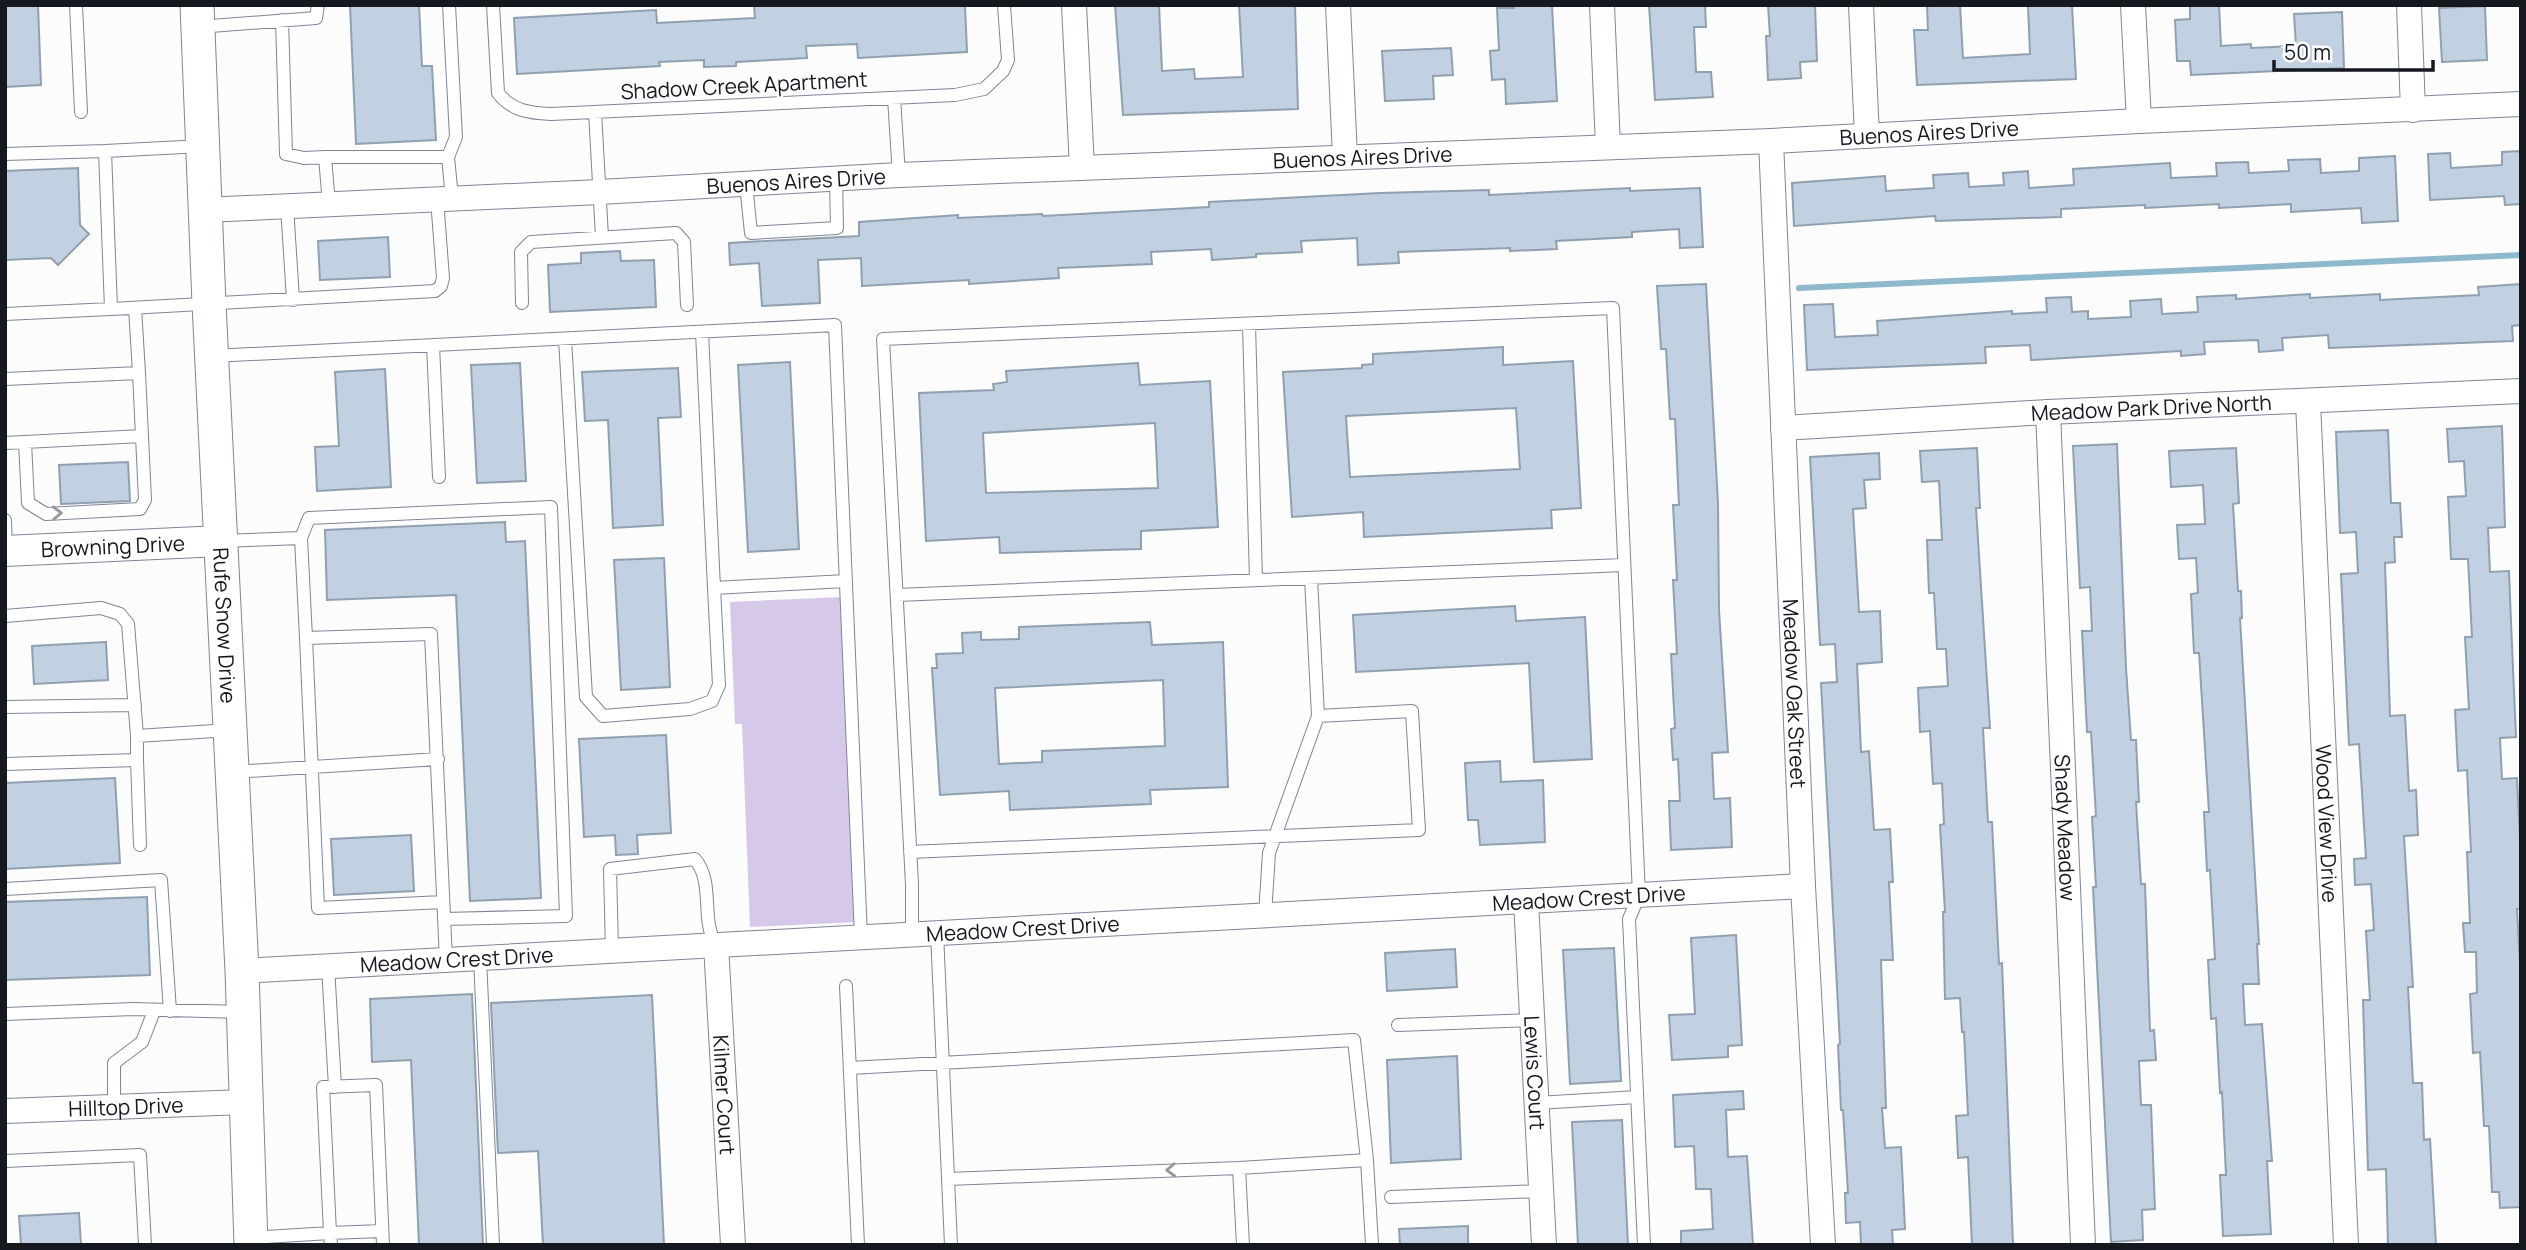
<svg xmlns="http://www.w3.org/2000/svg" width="2526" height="1250" font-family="Manrope,sans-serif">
<rect width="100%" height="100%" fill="#fcfcfc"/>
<path fill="#d5c8e9" d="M842,597L856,922L750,927L742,724H735L730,602Z"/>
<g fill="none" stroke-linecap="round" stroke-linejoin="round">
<path stroke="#8eb9cd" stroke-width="6" d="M1799,288L2521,255"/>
</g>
<path fill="#c1d1e1" stroke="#90a0af" stroke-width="2" fill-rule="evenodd" d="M5,5H38L41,85L5,87Z
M350,5H419L422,66H432L436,140L356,144Z
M754,5H965L967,52L858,58L857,44L806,46L807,58L736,62V66L704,67V60L659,62L660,66L517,74L514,18L656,10L657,23L755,18Z
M1115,5H1159L1162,71L1194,69L1195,79L1243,77L1239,5H1295L1298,109L1123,115Z
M1514,5H1552L1557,101L1506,104L1505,79L1492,80L1490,51L1499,50L1497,8H1514Z
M1649,5H1705L1706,27H1694L1696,72H1711L1713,97L1655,100Z
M1768,5H1815L1817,61L1800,62L1801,78L1768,80L1766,36H1770Z
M1927,5H1960L1963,58L2030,54L2028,5H2072L2076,79L1917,85L1914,30H1928Z
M2190,5H2219L2221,46L2251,44V48L2296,46L2294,14L2342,12L2344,68L2191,75L2190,61H2177L2175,20L2190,19Z
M2485,6L2487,60L2442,62L2439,8Z
M1451,48L1453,75L1433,76L1434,99L1385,101L1382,51Z
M2521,151V204L2505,205L2504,196L2430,200L2428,154L2450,153L2451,168L2502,165V152Z
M2395,156L2398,221L2362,223L2361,208L2291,212V204L2219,208V204L2145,208V205L2061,209V217L1936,221L1935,216L1794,226L1792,183L1885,176L1886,191L1934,188L1933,175L1968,173L1969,187L2004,185L2003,173L2028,171L2029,188L2074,185L2073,169L2170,163L2171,178L2217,176L2216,163L2248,162L2249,173L2289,171L2288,160L2320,159L2321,173L2359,171V158Z
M78,168L80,225L89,234L58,265L51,258L5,260V171Z
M1630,188V191L1700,188L1703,247L1680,248L1679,229L1632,232V237L1556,241L1557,249L1510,251V248L1398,252L1399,263L1358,265L1357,238L1301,241L1302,252L1256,254V257L1212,260L1211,249L1151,252L1152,264L1058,268L1059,278L969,284V280L862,286L861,258L818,260L820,303L762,306L759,263L730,265L729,243L859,236V222L958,215V218L1042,214L1043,216L1209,207V202L1380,193L1489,190V195Z
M388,237L390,277L320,280L318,241Z
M620,251L621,261L654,260L656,307L550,312L548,265L581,263V253Z
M1706,284L1718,503L1719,610L1728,752L1712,753L1714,799L1730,798L1732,847L1671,850L1669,801H1680L1678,759L1673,760L1671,729L1675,728L1671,654H1677L1673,580H1677L1673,505H1679L1675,419H1670L1666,349H1661L1657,286Z
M2521,284V325L2512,326L2513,341L2329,348L2328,335L2282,338L2283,350L2259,352L2258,340L2204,342L2205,354L2181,356V351L2031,360L2030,345L1985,347L1986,363L1807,370L1804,305L1833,304L1835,337L1878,335L1877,321L2012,311V314L2047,312L2046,298L2071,297L2072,312L2088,311V319L2131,317L2130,301L2161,299L2162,314L2198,312L2197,297L2236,295V299L2310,294V298L2380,294V300L2479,295L2478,287Z
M1503,347V365L1573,361L1581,508L1551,510L1552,528L1364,537L1363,512L1292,517L1283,372L1362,368V365L1373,364V354ZM1516,408L1520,469L1350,477L1346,416Z
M790,362L799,549L748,552L738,365Z
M520,363L526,481L477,483L471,365Z
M1138,363L1140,385L1210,381L1218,527L1141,531V549L1000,553L999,537L926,541L919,393L994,390L993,384L1007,382L1006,371ZM1155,423L1158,488L986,493L983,433Z
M678,368L681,417L658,418L663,525L613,528L608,420L585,421L582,372Z
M385,369L391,487L317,491L315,447L339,446L335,372Z
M2502,426L2505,527L2488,528L2490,572L2509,571L2511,622L2516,737L2500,738L2502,779L2517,778L2520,838L2521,909H2517L2521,980V1207L2500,1208L2499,1192H2492L2489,1126H2484L2480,1052L2473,1053L2470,994L2477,993L2476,952H2465L2463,923H2470L2467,852H2471L2467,770L2458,771L2455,710L2469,709L2465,637H2472L2468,559H2451L2448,497L2466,496L2464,461L2449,462L2447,429Z
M2388,430L2391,503H2400L2402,537H2394L2395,562L2385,563L2390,716L2405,715L2409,791L2416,790L2418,835L2404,836L2413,987H2408L2413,1083H2422L2424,1140L2430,1139L2436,1245H2388L2386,1169L2368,1170L2363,1000H2370L2366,931L2374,930L2371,884L2355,885L2354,859L2366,858L2359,744L2349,745L2341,574L2358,573L2356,532L2340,533L2336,432Z
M2117,444L2126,668L2131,740H2136L2139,802H2136L2141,884H2145L2150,1031L2154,1030L2156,1060L2139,1061L2141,1105H2151L2155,1209L2142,1210L2143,1240L2111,1242L2093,887H2096L2092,817L2096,816L2091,732H2087L2082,631H2092L2090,587L2080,588L2073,446Z
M1977,448L1980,508H1976L1990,728H1983L1988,822H1992L1999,964L2002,963L2013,1244L2004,1245H1972L1968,1157L1958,1158L1956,1116L1968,1115L1964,1032H1962L1960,998L1945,999L1943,912H1945L1940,825L1944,824L1942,783L1933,784L1930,731L1920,732L1918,688L1948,686L1946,649H1937L1934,593H1929L1927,540H1942L1939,481L1922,482L1920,451Z
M2236,448L2239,503L2233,504L2238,591H2241L2242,618H2240L2259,944H2257L2259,984H2243L2245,1025L2262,1024L2272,1161H2267L2271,1234L2223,1236L2220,1175H2226L2222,1092L2220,1093L2216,1018L2211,1019L2208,960L2215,959L2210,870L2207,871L2204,812H2209L2199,653H2194L2191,594L2198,593L2196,558L2179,559L2177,525L2205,524L2203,485L2171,487L2169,451Z
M1879,453L1880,479L1864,480L1866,508L1853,509L1859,612L1880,611L1882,662L1857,664L1861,752L1869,751L1874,830L1890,829L1893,882H1889L1893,960H1881L1886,1108H1882L1885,1148L1901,1147L1905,1229L1892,1230L1893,1245H1861L1860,1222L1846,1223L1845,1193H1848L1843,1110H1841L1838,1045L1840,1044L1821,683L1837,682L1835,644L1820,645L1810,457Z
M128,462L130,501L61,504L59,465Z
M505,522L506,542L525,541L541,898L470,901L456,595L327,600L325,530Z
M664,558L670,687L621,690L614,560Z
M1515,606L1516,621L1585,617L1592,759L1534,762L1529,663L1356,672L1353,615Z
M1150,622L1152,645L1223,642L1228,787L1150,790L1151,804L1010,810L1009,791L940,795L932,668H937L936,654L963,653L962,633L981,632V640L1019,639V627ZM1163,680L1165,746L1042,751V762L999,764L995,688Z
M106,642L108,680L34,684L32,646Z
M666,735L671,833L637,835L638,854L616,855L615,835L584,837L579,739Z
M1500,761L1501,782L1543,780L1545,842L1480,845L1478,820H1468L1465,763Z
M115,778L120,863L5,869V783Z
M411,835L414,891L334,895L331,839Z
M147,897L150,975L5,980V902Z
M1736,935L1742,1045L1728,1046V1057L1672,1060L1669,1015L1695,1014L1691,938Z
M1614,948L1621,1081L1570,1084L1563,950Z
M1455,949L1457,987L1387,991L1385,953Z
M472,994L483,1245H419L411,1060L372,1062L370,999Z
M652,995L664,1245H543L538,1151L498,1153L491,1003Z
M1457,1056L1461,1159L1391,1163L1387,1060Z
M1743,1091L1744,1109L1726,1110L1728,1157L1747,1156L1753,1245H1681V1231L1713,1229L1711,1189H1696L1694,1146L1675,1147L1673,1095Z
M1622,1120L1628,1245H1578L1572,1122Z
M79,1213L81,1245H21L19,1216Z
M1468,1226V1245H1400L1399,1229Z"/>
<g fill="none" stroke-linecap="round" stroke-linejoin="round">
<defs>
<path id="service" d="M76,5L81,112
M449,5L456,137L448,157L452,198
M493,5L498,93C512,111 529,113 551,114L955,95L984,89L1003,71L1008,60L1004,5
M282,20L286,154L304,158L325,157L329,204
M198,27L316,18L318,5
M894,98L899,175
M595,112L602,237
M5,154L105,151
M325,157H448
M746,184L751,233L837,228L836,179
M287,206L293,300
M522,303L521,252L531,242L676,233L684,242L687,305
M111,309L435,291L441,286L443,278L437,199
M5,314L111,309L105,151L203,146
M1249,324L1256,580
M702,332L714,588
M565,339L586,697L603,716L690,709L712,701L719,685L714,588L846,581
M433,345L439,477
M212,356L835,325L861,937
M5,379L139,373L135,308
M25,442L28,503L46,514L140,509L145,500L142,436
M5,443L142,436L139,373
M5,520L6,551
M301,538L309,518L551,507L566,916L444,919
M221,541L301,538L306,638L431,634L446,960
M897,595L1624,565
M5,616L101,608L120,614L128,624L137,736L230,730
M306,638L318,908L443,902
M5,707L135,705
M137,760L140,845
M5,764L137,760V736
M233,772L438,759
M910,852L1419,830L1412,711L1318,716
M5,889L161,880L170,1011
M1265,915L1269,853L1318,716L1311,578
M937,933L951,1245
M912,934V884L883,339L1613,308L1639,895L1629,919L1644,1245
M612,951L610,869L695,859C715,884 700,918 716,945
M480,958L493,1245
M328,966L335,1087
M846,986L858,1245
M5,1014L133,1009L242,1012
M1398,1025L1532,1020
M850,1068L1354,1040L1367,1160L1239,1168L948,1179
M1537,1103L1637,1097
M114,1107V1063L142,1042L154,1011
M1367,1160L1372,1245
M5,1161L140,1155L145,1245
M1239,1168L1243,1245
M1391,1197L1541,1191
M251,1238L330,1233L323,1087L376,1085L383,1245
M331,1245L330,1233L382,1231"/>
<g id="minor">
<path d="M1074,5L1082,168"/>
<path d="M1338,5L1345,157"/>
<path d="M1602,5L1608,147"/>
<path d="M1861,5L1867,136"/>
<path d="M2133,5L2139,121"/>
<path d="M2409,5L2413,110"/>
<path id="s1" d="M1771,141L1803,886L1823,1245"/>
<path id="s2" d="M204,210L600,192L899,175L1771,141L2139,121L2521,104"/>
<path id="s3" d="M2308,402L2346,1245"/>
<path id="s4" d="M2048,412L2083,1245"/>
<path id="s5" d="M1783,428L2048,412L2521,391"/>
<path id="s6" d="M1526,901L1544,1245"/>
<path id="s7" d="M716,945L733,1245"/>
<path id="s8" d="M242,971L1803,886"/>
<path id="s9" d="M5,1111L245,1102"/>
</g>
<g id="tertiary">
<path id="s10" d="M5,551L221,541"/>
</g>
<g id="secondary">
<path id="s11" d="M197,5L209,304L242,971L251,1245"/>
</g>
</defs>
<use href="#service" stroke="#7d8597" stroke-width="14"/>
<use href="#minor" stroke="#7d8597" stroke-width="26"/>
<use href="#tertiary" stroke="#7d8597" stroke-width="32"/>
<use href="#secondary" stroke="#7d8597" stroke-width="35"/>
<use href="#service" stroke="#fff" stroke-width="12"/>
<use href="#minor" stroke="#fff" stroke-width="24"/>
<use href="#tertiary" stroke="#fff" stroke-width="30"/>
<use href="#secondary" stroke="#fff" stroke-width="33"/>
</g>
<defs><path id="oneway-chevron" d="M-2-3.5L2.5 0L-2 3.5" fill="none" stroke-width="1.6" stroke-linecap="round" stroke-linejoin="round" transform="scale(1.75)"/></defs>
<g stroke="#96979a">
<use href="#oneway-chevron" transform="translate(57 513) rotate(-2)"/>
<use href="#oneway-chevron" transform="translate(1171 1170) rotate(178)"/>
</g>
<g text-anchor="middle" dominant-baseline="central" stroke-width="5" stroke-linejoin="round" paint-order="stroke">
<g font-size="21" fill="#15181f" stroke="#fcfcfc">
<text transform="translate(744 85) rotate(-3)">Shadow Creek Apartment</text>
<text stroke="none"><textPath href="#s2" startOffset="1727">Buenos Aires Drive</textPath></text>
<text stroke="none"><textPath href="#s2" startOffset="1160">Buenos Aires Drive</textPath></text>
<text stroke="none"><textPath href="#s2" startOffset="593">Buenos Aires Drive</textPath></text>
<text stroke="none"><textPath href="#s5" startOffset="369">Meadow Park Drive North</textPath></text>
<text stroke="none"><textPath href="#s10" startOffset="108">Browning Drive</textPath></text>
<text stroke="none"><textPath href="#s11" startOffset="621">Rufe Snow Drive</textPath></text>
<text stroke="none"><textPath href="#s1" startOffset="553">Meadow Oak Street</textPath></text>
<text stroke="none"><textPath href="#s3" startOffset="422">Wood View Drive</textPath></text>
<text stroke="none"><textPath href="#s4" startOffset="416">Shady Meadow</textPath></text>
<text stroke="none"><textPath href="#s8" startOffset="1349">Meadow Crest Drive</textPath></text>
<text stroke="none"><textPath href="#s8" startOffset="782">Meadow Crest Drive</textPath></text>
<text stroke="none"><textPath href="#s8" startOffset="215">Meadow Crest Drive</textPath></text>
<text stroke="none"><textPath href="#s6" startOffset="172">Lewis Court</textPath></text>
<text stroke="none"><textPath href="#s7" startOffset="150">Kilmer Court</textPath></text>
<text stroke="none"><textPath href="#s9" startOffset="121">Hilltop Drive</textPath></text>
</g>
</g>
<rect width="2526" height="1250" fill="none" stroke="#15181f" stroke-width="14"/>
<path d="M2274 60v10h159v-10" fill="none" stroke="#15181f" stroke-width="3.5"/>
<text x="2284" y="60" font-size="21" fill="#15181f" stroke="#fcfcfc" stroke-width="5" paint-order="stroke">50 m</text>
</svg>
